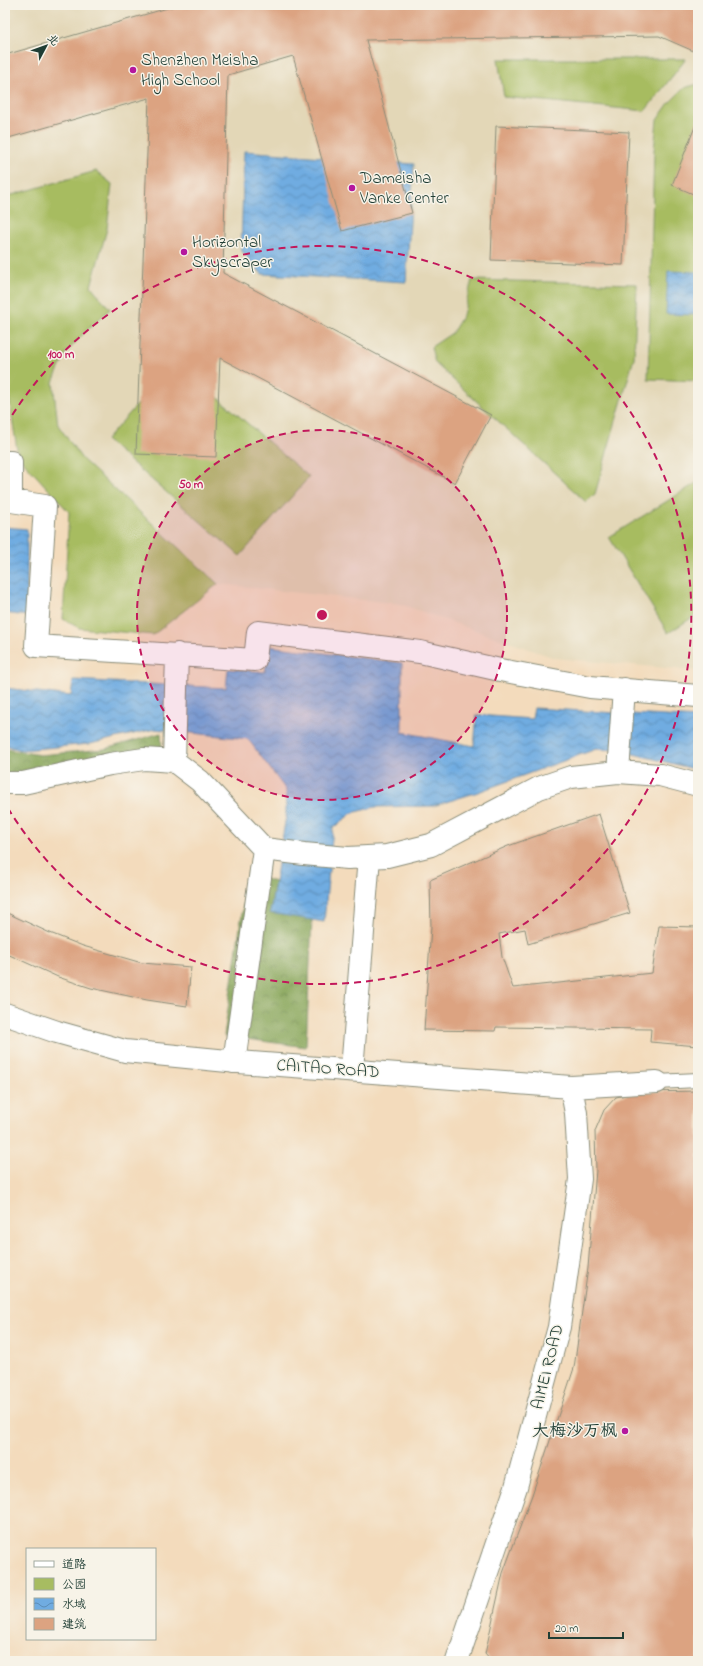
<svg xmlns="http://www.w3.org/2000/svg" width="703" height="1666" font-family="'Indie Flower','LXGW WenKai TC',sans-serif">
<defs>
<pattern id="forest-crowns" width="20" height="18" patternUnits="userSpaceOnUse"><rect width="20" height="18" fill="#85a457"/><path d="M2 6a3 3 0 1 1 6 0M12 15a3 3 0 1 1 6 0" fill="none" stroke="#6c8749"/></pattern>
<pattern id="water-waves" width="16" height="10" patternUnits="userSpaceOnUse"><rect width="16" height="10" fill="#70ace1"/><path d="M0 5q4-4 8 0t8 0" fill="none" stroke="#5b8db7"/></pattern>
</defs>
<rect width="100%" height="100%" fill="#f7f3e8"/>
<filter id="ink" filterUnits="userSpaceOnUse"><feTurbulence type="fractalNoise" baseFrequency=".025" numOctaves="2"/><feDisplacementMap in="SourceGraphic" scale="8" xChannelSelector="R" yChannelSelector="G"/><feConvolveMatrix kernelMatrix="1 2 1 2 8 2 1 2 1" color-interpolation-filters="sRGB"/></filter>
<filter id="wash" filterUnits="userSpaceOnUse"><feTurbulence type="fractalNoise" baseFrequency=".012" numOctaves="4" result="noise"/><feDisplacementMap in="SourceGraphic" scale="16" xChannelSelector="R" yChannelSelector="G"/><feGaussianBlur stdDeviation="0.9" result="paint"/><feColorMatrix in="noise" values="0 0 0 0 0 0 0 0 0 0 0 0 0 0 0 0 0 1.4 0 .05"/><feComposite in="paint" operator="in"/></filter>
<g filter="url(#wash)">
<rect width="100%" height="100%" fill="#f3dbbc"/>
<path fill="#e3d7b7" d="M5,5H698V671L555,658L400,604L219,584L153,635L79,628L63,619L69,512L18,456L5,372Z"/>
<path fill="#a7bc61" stroke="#637c4a" d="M498,59H686L645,111L504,97Z
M698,84V381L648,379L654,150L657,120L669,103L684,88Z
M96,171L112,184L107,229L91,286L110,309L84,333L66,353L53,382L58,425L82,459L218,584L153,635L79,628L63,619L69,512L18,456L5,372V197Z
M472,280L637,284L634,358L595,494L586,502L435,363L431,347L452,333L463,315Z
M176,361L309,477L240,556L106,440Z
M698,482V614L668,633L609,537Z"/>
<path fill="url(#forest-crowns)" stroke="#527046" d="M161,733L162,750L5,775V749L40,755L105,749Z
M248,873L275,882L270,913L312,919L306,1047L224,1036Z"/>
<path fill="url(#water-waves)" stroke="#48748a" d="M244,151L414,164L406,282L262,274L241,250Z
M668,271L698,272V315L666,314Z
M5,527L27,529V616L5,613Z
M269,646L402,663V732L474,746L477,715L532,719L534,708L698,718V770L618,750L596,749L478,792L433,806L375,807L352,813L333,828L324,922L270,913L286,816V790L248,739L155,729L90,744L22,750L5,746V688L71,696L73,680L226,688L228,669L265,672Z"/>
<g id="blocks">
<path fill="#dca381" d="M178,5H698V53L659,36L366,40L412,213L342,231L293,56L228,75L223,273L491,415L455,483L220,358L216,457L136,454L149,98L5,139V55Z
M698,119V196L672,185Z
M496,126L629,132L623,265L491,260Z
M599,814L630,913L528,944L525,929L499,934L502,957L513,988L652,973L659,926L698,927V1046L650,1042L651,1029L496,1027L495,1031L424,1030L431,927L430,880L508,846Z
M5,912L50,933L83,946L142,963L191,967L187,1006L147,1000L91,988L58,977L5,953Z
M698,1091V1661H491L485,1654L503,1573L532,1495L574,1368L588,1268L596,1170L595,1131L604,1110L616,1097L642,1092Z"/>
</g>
</g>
<g filter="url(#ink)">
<use href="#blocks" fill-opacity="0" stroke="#898c78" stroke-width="1"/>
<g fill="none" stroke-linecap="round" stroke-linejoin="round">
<defs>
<path id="service" d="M657,1082L698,1080"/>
<path id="pedestrian" d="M5,462H11V501L45,506L36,646L255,660L258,632L420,652L500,670L590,687L698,696
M174,761L177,654
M618,772L624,689
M5,783H23L110,764L144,759L174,761L200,781L264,849L304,854L348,858L387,856L431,845L539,788L571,777L618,772L660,775L698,785
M234,1062L264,849
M352,1070L369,857"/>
<path id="minor" d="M5,1014L57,1032L125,1051L238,1062L571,1087L657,1082
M457,1661L516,1487L559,1327L580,1179L576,1113L571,1087"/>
</defs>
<use href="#service" stroke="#898c78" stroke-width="16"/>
<use href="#pedestrian" stroke="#898c78" stroke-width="24"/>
<use href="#minor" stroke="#898c78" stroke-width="24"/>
<use href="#service" stroke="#fff" stroke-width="14"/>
<use href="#pedestrian" stroke="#fff" stroke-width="22"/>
<use href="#minor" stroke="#fff" stroke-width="22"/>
</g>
</g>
<circle cx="322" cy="615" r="185" fill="#c2185b" fill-opacity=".12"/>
<g fill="none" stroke="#c2185b" stroke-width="2" stroke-dasharray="7 5">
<circle cx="322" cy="615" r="185"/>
<path d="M6 425A369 369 0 1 1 6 805"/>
</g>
<g fill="#b5179e" stroke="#f7f3e8" stroke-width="1.5">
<circle cx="133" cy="70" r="4"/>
<circle cx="352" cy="188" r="4"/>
<circle cx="184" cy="252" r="4"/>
<circle cx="625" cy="1431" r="4"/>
</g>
<g text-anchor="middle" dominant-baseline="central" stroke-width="3" stroke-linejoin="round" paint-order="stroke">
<g font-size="17" fill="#1f3d34" stroke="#f7f3e8" text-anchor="start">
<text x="141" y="60">Shenzhen Meisha<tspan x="141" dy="20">High School</tspan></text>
<text x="360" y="178">Dameisha<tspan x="360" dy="20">Vanke Center</tspan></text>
<text x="192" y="242">Horizontal<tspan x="192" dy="20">Skyscraper</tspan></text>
<text x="617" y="1431" text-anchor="end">大梅沙万枫</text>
</g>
<g font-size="17" fill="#1f3d34" stroke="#f7f3e8">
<text transform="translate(328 1069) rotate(4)">CAITAO ROAD</text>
<text transform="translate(548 1367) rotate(-76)">AIMEI ROAD</text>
</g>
</g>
<circle cx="322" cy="615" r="6" fill="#c2185b" stroke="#f7f3e8" stroke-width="2"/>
<g font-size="12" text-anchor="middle" font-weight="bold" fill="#c2185b" stroke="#f7f3e8" stroke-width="3" stroke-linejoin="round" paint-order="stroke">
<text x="61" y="358">100 m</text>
<text x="191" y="488">50 m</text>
</g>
<rect width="703" height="1666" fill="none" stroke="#f7f3e8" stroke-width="20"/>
<rect x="26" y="1548" width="130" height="92" fill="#f7f3e8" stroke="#a1aaa0"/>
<rect x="34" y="1561" width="20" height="6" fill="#ffffff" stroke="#a1aaa0"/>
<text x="62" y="1568" font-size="12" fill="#1f3d34">道路</text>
<rect x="34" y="1578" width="20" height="12" fill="#a7bc61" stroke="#a1aaa0"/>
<text x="62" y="1588" font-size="12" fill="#1f3d34">公园</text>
<rect x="34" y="1598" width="20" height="12" fill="url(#water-waves)" stroke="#a1aaa0"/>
<text x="62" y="1608" font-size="12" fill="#1f3d34">水域</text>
<rect x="34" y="1618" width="20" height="12" fill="#dca381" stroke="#a1aaa0"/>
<text x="62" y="1628" font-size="12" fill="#1f3d34">建筑</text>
<g transform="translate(46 46) rotate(49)" stroke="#f7f3e8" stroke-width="3" paint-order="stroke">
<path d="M0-3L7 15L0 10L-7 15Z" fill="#1f3d34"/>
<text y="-6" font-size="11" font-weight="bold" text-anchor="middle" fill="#1f3d34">北</text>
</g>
<path d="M549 1632v6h74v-6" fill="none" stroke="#1f3d34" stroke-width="2"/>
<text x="555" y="1632" font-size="12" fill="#1f3d34" stroke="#f7f3e8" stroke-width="3" paint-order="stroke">20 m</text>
</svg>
